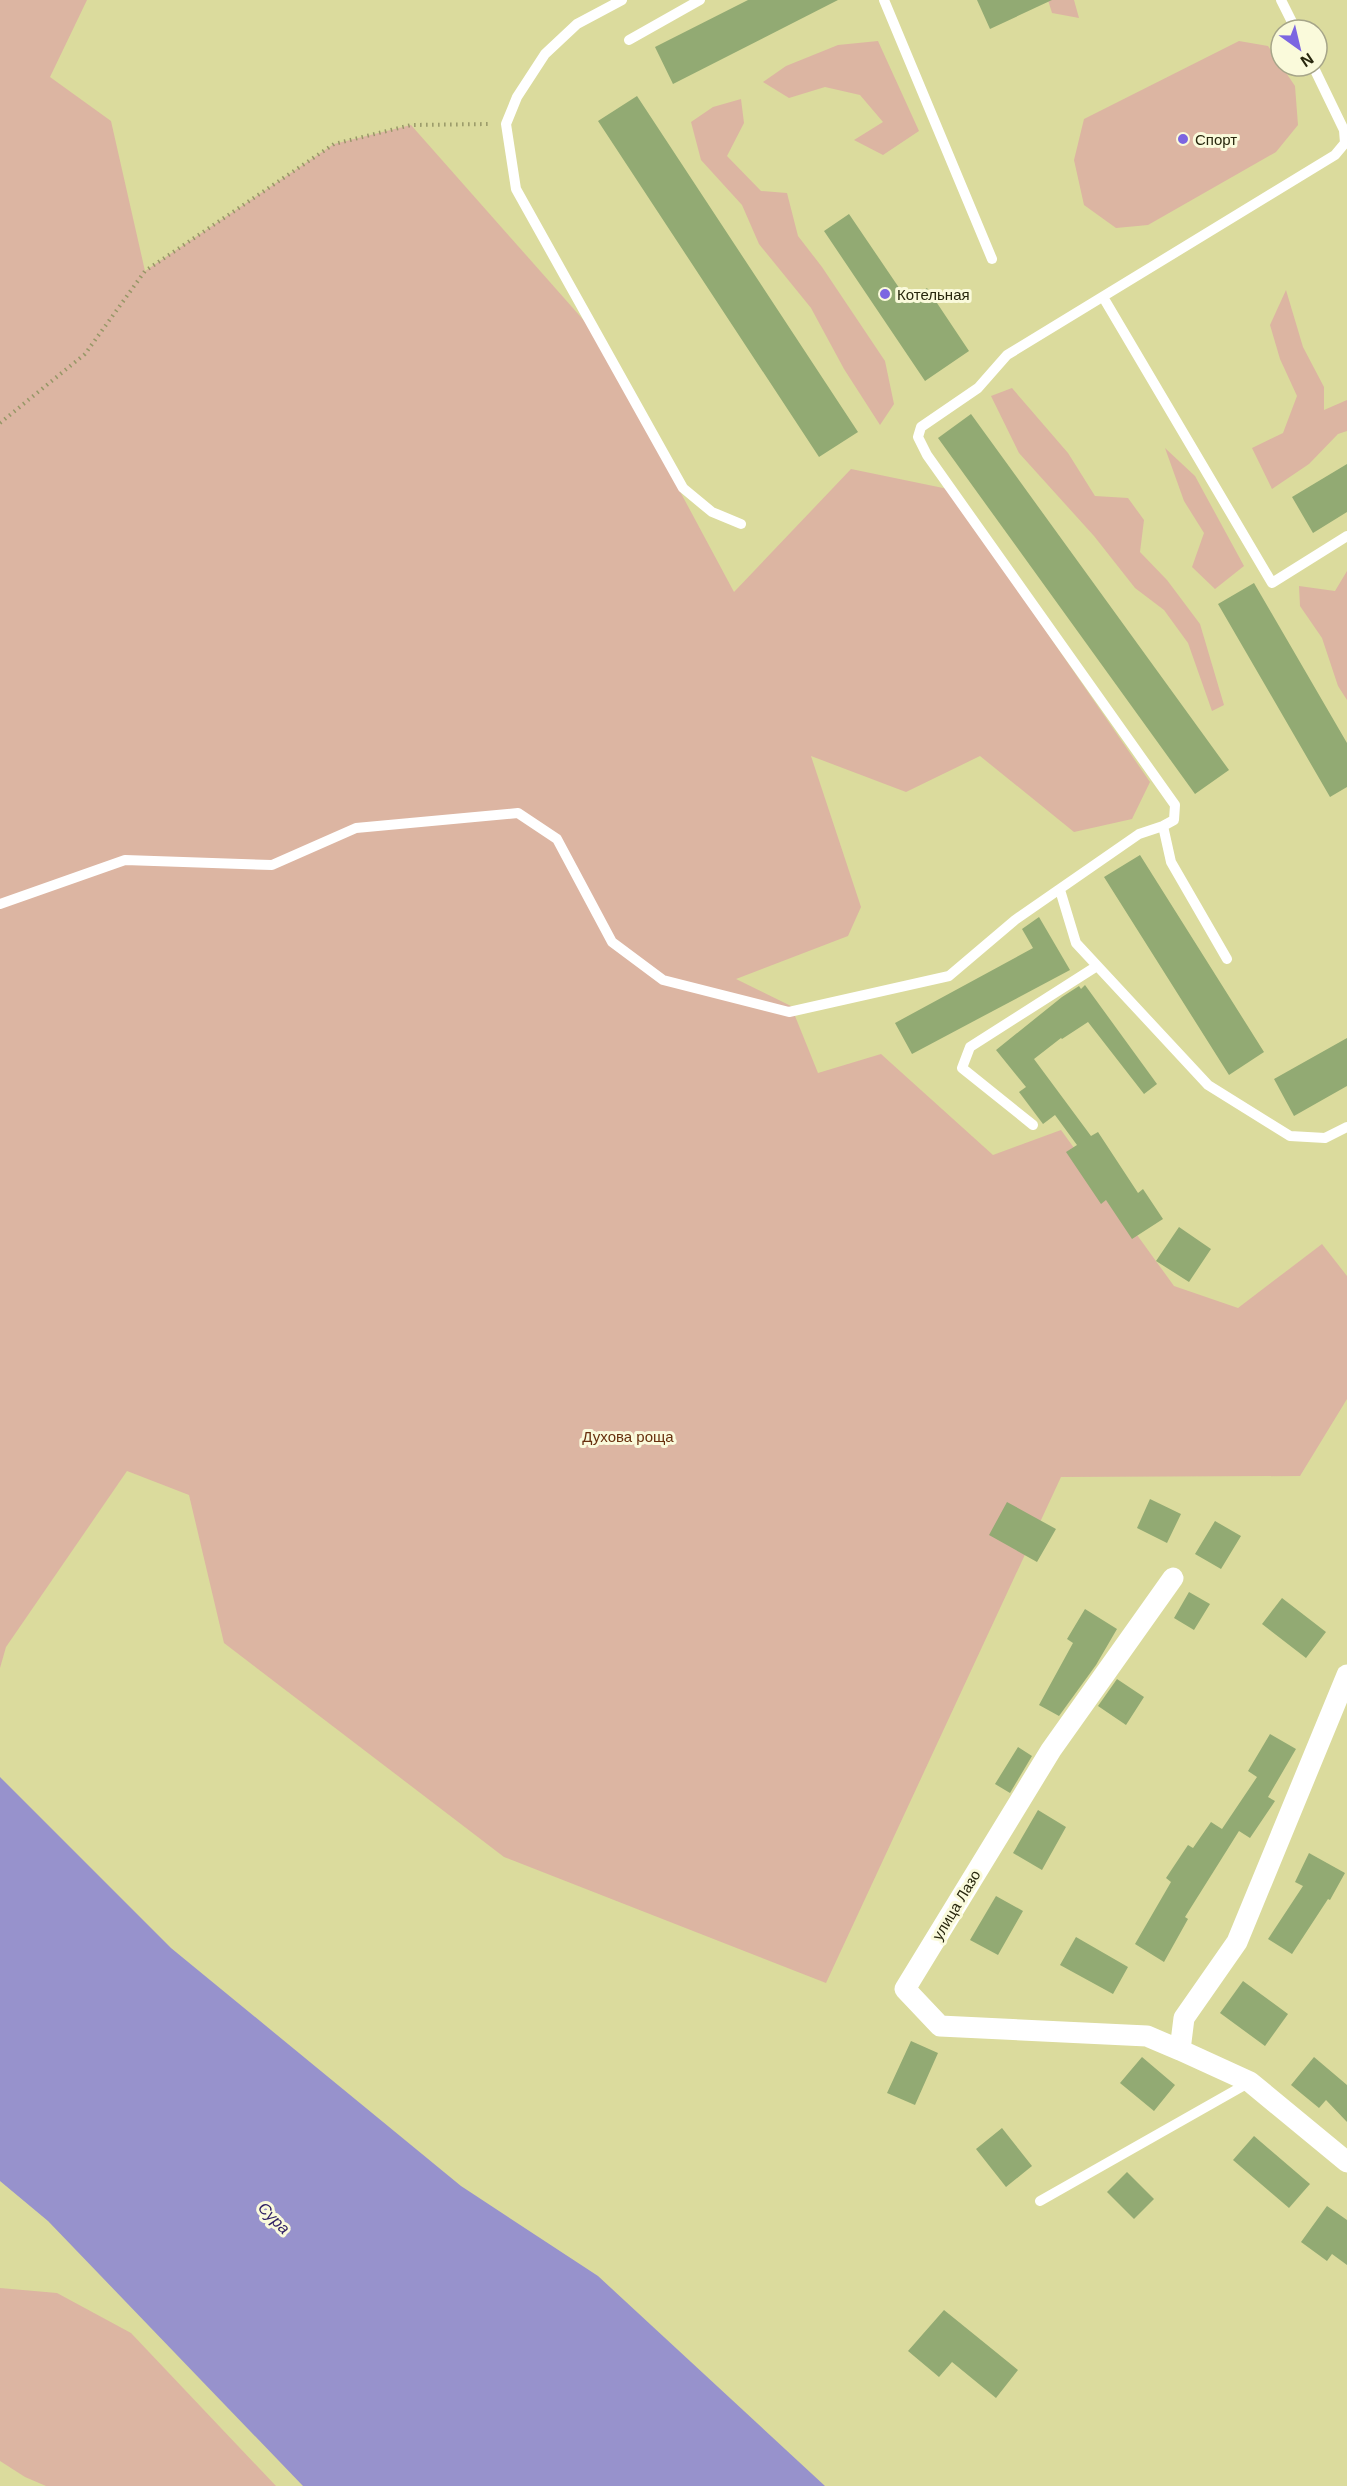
<svg xmlns="http://www.w3.org/2000/svg" width="1347" height="2486" font-family="Helvetica,sans-serif">
<rect width="100%" height="100%" fill="#dbdb9d"/>
<path fill="#dcb5a2" d="M0,0H87L50,77L111,121L145,271L334,144L411,125L595,333L734,592L851,469L948,489L1150,782L1132,819L1074,832L980,756L906,792L811,756L861,907L848,936L736,979L791,1006L818,1073L881,1054L993,1155L1061,1130L1174,1286L1238,1308L1322,1244L1347,1276V1399L1300,1476L1061,1477L826,1983L504,1857L224,1643L189,1495L127,1471L6,1647L0,1668Z
M1048,0H1074L1079,18L1052,13Z
M878,41L919,131L883,155L854,140L883,122L860,95L825,87L789,98L763,82L786,66L838,45Z
M1239,41L1268,46L1295,86L1298,125L1276,152L1148,225L1116,228L1084,205L1074,160L1084,119Z
M741,99L744,123L727,156L761,191L787,193L798,236L822,267L885,361L894,404L880,425L844,369L811,308L759,244L742,205L701,160L691,122L713,107Z
M1286,290L1303,347L1324,387V410L1347,400V431L1338,434L1309,464L1272,489L1252,448L1283,433L1297,396L1280,359L1270,325Z
M1012,388L1068,453L1095,496L1128,498L1144,520L1140,552L1167,580L1200,624L1224,705L1212,711L1188,643L1164,610L1135,588L1094,536L1019,453L991,396Z
M1165,448L1195,476L1244,566L1215,589L1192,567L1204,533L1184,501Z
M1347,571V700L1338,686L1322,638L1300,606L1299,586L1335,591Z
M0,2288L57,2293L131,2333L276,2486H46L25,2477L0,2461Z"/>
<path fill="#9792cc" d="M0,1777L171,1948L461,2186L598,2276L825,2486H303L48,2221L0,2181Z"/>
<path fill="#92aa73" d="M748,0H838L673,84L655,47Z
M977,0H1052L990,29Z
M637,96L858,432L819,457L598,121Z
M849,214L908,301L927,288L969,351L925,381L824,231Z
M971,414L1229,770L1195,794L938,438Z
M1347,464V512L1313,533L1292,497Z
M1254,583L1347,743V787L1330,797L1218,604Z
M1140,855L1264,1052L1229,1075L1104,877Z
M1039,917L1070,970L912,1054L895,1023L1033,948L1022,929Z
M1085,985L1157,1084L1144,1094L1088,1022L1062,1039L1061,1038L1034,1059L1091,1136L1098,1132L1138,1193L1143,1189L1163,1219L1132,1239L1106,1200L1101,1204L1066,1152L1077,1145L1055,1115L1043,1124L1019,1092L1026,1087L996,1050L1062,997L1079,986L1081,989Z
M1347,1038V1086L1294,1116L1274,1079Z
M1179,1227L1211,1249L1189,1282L1156,1261Z
M1150,1499L1181,1514L1167,1543L1137,1528Z
M1007,1502L1056,1529L1037,1562L989,1535Z
M1215,1521L1241,1536L1221,1569L1195,1554Z
M1189,1592L1210,1604L1194,1630L1174,1618Z
M1282,1598L1326,1632L1306,1658L1262,1624Z
M1085,1609L1117,1629L1096,1665L1059,1716L1039,1705L1073,1643L1067,1639Z
M1117,1679L1144,1697L1126,1725L1098,1706Z
M1270,1734L1296,1749L1268,1797L1275,1801L1250,1838L1239,1831L1185,1917L1188,1919L1164,1962L1135,1944L1171,1882L1166,1878L1188,1845L1193,1848L1211,1822L1222,1829L1257,1777L1248,1771Z
M1018,1747L1032,1756L1010,1793L995,1784Z
M1038,1810L1066,1827L1042,1870L1013,1853Z
M1309,1853L1345,1873L1330,1900L1328,1899L1292,1954L1268,1939L1303,1886L1295,1882Z
M996,1896L1023,1911L998,1955L970,1940Z
M1076,1937L1128,1967L1113,1994L1060,1965Z
M1243,1981L1288,2014L1265,2046L1220,2013Z
M911,2041L938,2053L915,2105L887,2093Z
M1142,2057L1175,2085L1154,2111L1120,2083Z
M1314,2057L1347,2085V2122L1326,2100L1319,2108L1291,2085Z
M1002,2128L1032,2166L1006,2187L976,2149Z
M1254,2136L1310,2184L1289,2208L1233,2160Z
M1127,2172L1154,2199L1134,2219L1107,2192Z
M1327,2206L1347,2220V2265L1332,2254L1327,2261L1301,2242Z
M944,2310L1018,2370L996,2398L952,2362L939,2377L908,2351Z"/>
<g fill="none" stroke-linecap="round" stroke-linejoin="round">
<path stroke="#979767" stroke-width="4" stroke-dasharray="1.5 4.5" stroke-linecap="butt" d="M0,423L85,354L145,271L334,144L411,125L491,124"/>
<path stroke="#fff" stroke-width="10" d="M622,0L577,24L545,54L517,97L506,124L516,189L683,488L712,512L741,524
M884,0L992,259
M1281,0L1296,30
M629,40L700,0
M1103,297L1272,583L1347,536
M1163,826L1174,820L1175,805L927,455L918,437L921,427L978,388L1007,355L1335,155L1345,143L1344,130L1313,66
M1060,890L1076,943L1208,1085L1290,1136L1325,1138L1347,1127
M0,904L125,860L272,865L356,828L518,813L557,839L612,942L663,980L789,1012L949,976L1015,920L1139,834L1163,826L1171,862L1227,959
M1033,1125L962,1068L970,1047L1097,966
M1040,2201L1250,2082"/>
<path stroke="#fff" stroke-width="21" d="M1173,1578L1051,1750L905,1989L940,2026L1147,2036L1180,2050
M1347,1675L1237,1942L1184,2018L1180,2050L1250,2082L1347,2162"/>
</g>
<g fill="#7c66e1" stroke="#fafadb" stroke-width="2">
<circle cx="1183" cy="139" r="6"/>
<circle cx="885" cy="294" r="6"/>
</g>
<g text-anchor="middle" dominant-baseline="central" stroke-width="6" stroke-linejoin="round" paint-order="stroke">
<g font-size="15" fill="#27260d" stroke="#fafadb" text-anchor="start">
<text x="1195" y="139">Спорт</text>
<text x="897" y="294">Котельная</text>
</g>
<g font-size="15" fill="#68300e" stroke="#fafadb">
<text x="628" y="1436">Духова роща</text>
</g>
<g font-size="15" fill="#27260d" stroke="#fafadb">
<text transform="translate(956 1905) rotate(-59)">улица Лазо</text>
</g>
<g font-size="16" font-style="italic" fill="#302165" stroke="#fafadb">
<text transform="translate(274 2218) rotate(45)">Сура</text>
</g>
</g>
<g transform="translate(1299 48) rotate(146)"><circle r="28" fill="#fafadb" stroke="#a6a589" stroke-width="1.5"/>
<path d="M0-4.5L10 22L0 15L-10 22Z" fill="#7c66e1"/>
<text y="-9" font-size="16" font-weight="bold" text-anchor="middle" fill="#27260d">N</text>
</g>
</svg>
